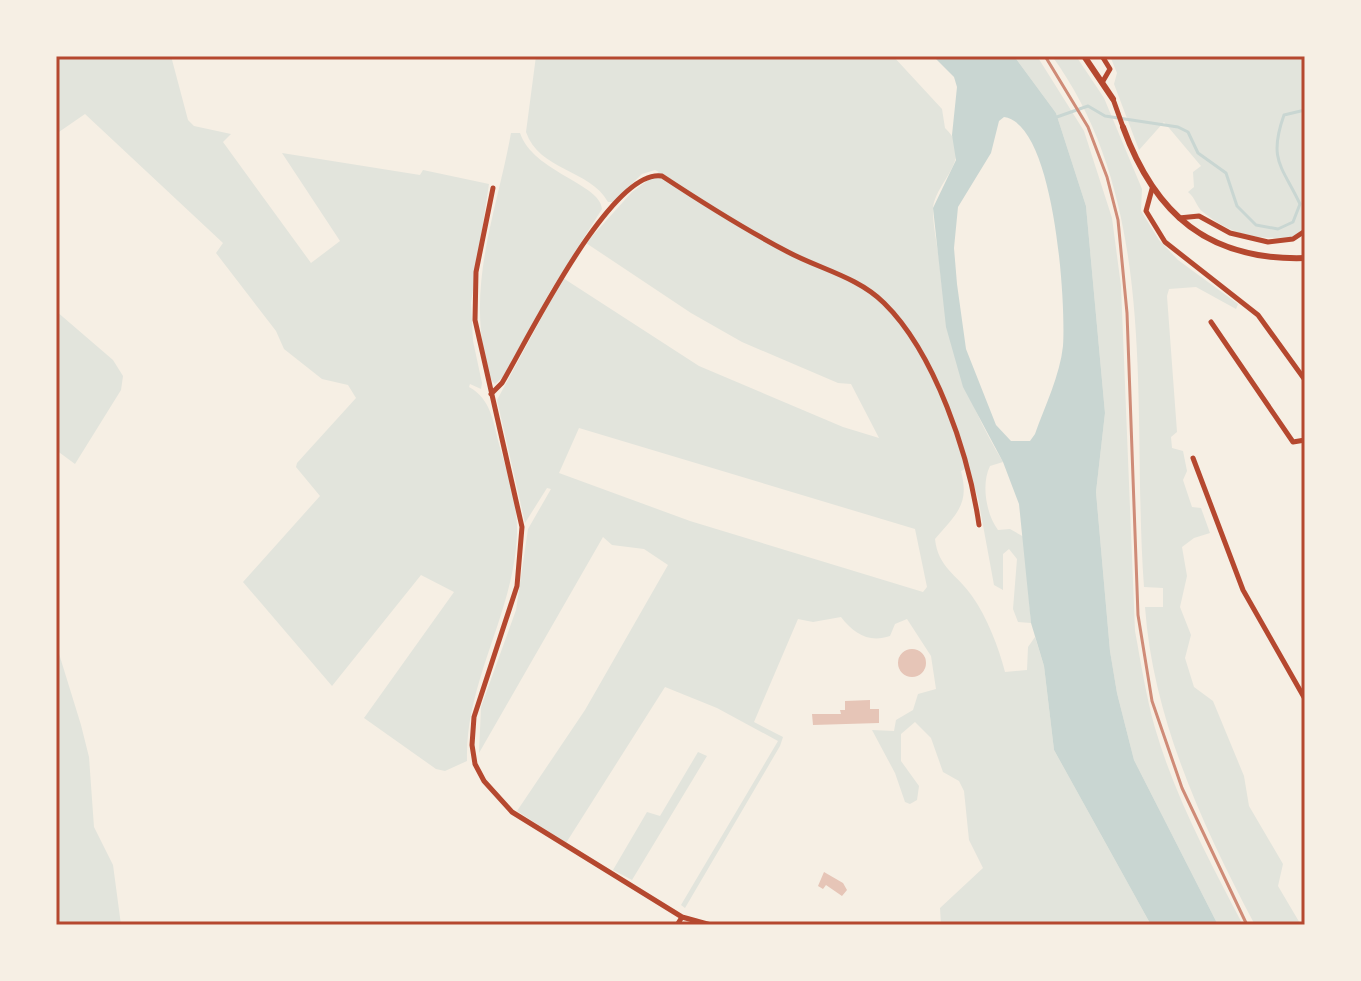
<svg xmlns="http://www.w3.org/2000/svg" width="1361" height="981" font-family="Ubuntu,sans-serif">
<rect width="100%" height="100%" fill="#f6efe4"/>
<path fill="#e2e4dc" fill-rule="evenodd" d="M56,56H171L188,120L194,126L231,134L223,142L311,263L340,241L282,153L420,175L423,170L489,184L471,303L473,341L482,383L481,389L470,384L469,387C491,399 493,421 499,444C507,472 518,504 517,534C514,614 465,681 467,761L445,771L436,769L364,718L454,592L421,575L332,686L243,582L320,496L296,467L297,463L356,398L348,385L322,379L284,349L276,331L216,253L223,243L85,114L56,134Z
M536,56H893L942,109L945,128C977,158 933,183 933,210C933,226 937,243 939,259C947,341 961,391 1003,462L990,466C981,484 986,514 998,530L1010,529L1024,537L1031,623L1018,622L1013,609L1017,559L1009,549L1003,554V590L994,585L978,498L968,468L961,471C970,505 956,514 935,539C938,568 958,575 972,596C987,617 999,648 1005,672L1027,670L1028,647L1035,637L1044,666L1054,750L1151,925H941L940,908L983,868L969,840L964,791L959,781L943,772L931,738L915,722L901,734V761L919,786L917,800L910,804L905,802L895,773L872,730L894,731L896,720L913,710L918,694L936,689L931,656L907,619L895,624L890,636C869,643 854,634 841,617L813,622L798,619L754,722L783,737L780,746L685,908L681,905L778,741L717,708L665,687L566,843L517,811L585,710L668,565L644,549L612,545L603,537L479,753L481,707L516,610L528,529L551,489L547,488L525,523L497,400L563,278L699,366L843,427L879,438L851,384L838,383L742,342L691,313L586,243L632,192L659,172L655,170L642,174L613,202H608C590,169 539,171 526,132ZM579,428L915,529L927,587L923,592L690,521L559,473Z
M1014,56H1037L1084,131L1112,218L1121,286L1135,631C1141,663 1146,696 1155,728C1175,797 1210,862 1243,925H1218L1134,760L1117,693L1110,651L1096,492L1105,413L1086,206L1056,113Z
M1052,56H1076L1104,98L1142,189L1141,211L1159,240L1178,260L1238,304L1236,309L1196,287L1169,289L1167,296L1177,432L1171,437L1172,448L1183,451L1187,471L1183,480L1192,507L1201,508L1210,533L1194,538L1182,547L1187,576L1180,607L1191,635L1185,658L1194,687L1213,701L1244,776L1249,806L1283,864L1278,886L1301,925H1255C1203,827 1153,719 1145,607H1163V588L1144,587C1131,411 1162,207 1052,56Z
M1110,56H1305V229L1300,236C1263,241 1233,237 1203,212C1196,207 1196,198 1188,192L1194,187L1193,172L1201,166L1164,122L1139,150L1114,84L1117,73Z
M511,133H520C533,172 601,184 602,209L551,290L503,377L495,384C488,378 487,366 485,357C468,280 498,206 511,133Z
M56,311L113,360L123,376L121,390L75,464L56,450Z
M56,644L81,725L89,757L94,827L113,865L121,925H56Z
M698,752L707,756L632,880L613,870L647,812L660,816Z"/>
<path fill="#c9d6d2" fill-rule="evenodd" d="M933,56H1014L1056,113L1086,206L1105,413L1096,492L1110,651L1117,693L1134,760L1218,925H1151L1054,750L1044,666L1031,623L1019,504L1003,462L963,387L946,327L933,208L956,160L952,135L957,87L954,77ZM1004,117C1055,124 1066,303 1063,346C1060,375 1045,406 1035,434L1030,441H1011L996,425L966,349L957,284L954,248L958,207L991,153L999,121Z"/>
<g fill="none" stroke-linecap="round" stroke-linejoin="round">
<path stroke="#c9d6d2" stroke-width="3" d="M1054,118L1088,106L1105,116L1178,127L1188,132L1198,153L1226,173L1237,206L1256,225L1278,229L1293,222L1300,204C1282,166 1268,160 1284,115L1305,110"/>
</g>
<path fill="#e6c5b7" d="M898 663a14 14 0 1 1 28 0a14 14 0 1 1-28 0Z
M870,700V709H879V723L813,725L812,714H841L840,710H845V701Z
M824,872L843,883L847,890L842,896L826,885L823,889L818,886Z"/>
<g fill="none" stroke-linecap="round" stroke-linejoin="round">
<path stroke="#b5482f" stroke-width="5" d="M1102,56L1110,69L1103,81
M1113,99L1123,127
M493,188L476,272L475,320L522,527L517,586L474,717L472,745L475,764L484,781L512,812L682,917L677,925
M1152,189L1146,211L1165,242L1258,315L1305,380
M1179,218L1199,216L1230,233L1268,242L1293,239L1305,231
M1211,322L1293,442L1305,440
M491,394L502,383C526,343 611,167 662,176C703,203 744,229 788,252C820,269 858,277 884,303C935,353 969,455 979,525
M1193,458L1243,590L1305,699
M682,917L711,925"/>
<path stroke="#b5482f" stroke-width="6" d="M1084,56L1113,99
M1123,127C1155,215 1209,261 1305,258"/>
<path stroke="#cf8b77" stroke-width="3" d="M1045,56L1088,127L1107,177L1118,220L1127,313L1138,615L1152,701L1182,788L1247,925"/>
</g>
<rect width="1361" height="981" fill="none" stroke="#f6efe4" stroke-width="116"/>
<rect x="58" y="58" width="1245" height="865" fill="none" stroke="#b5482f" stroke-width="3"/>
</svg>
